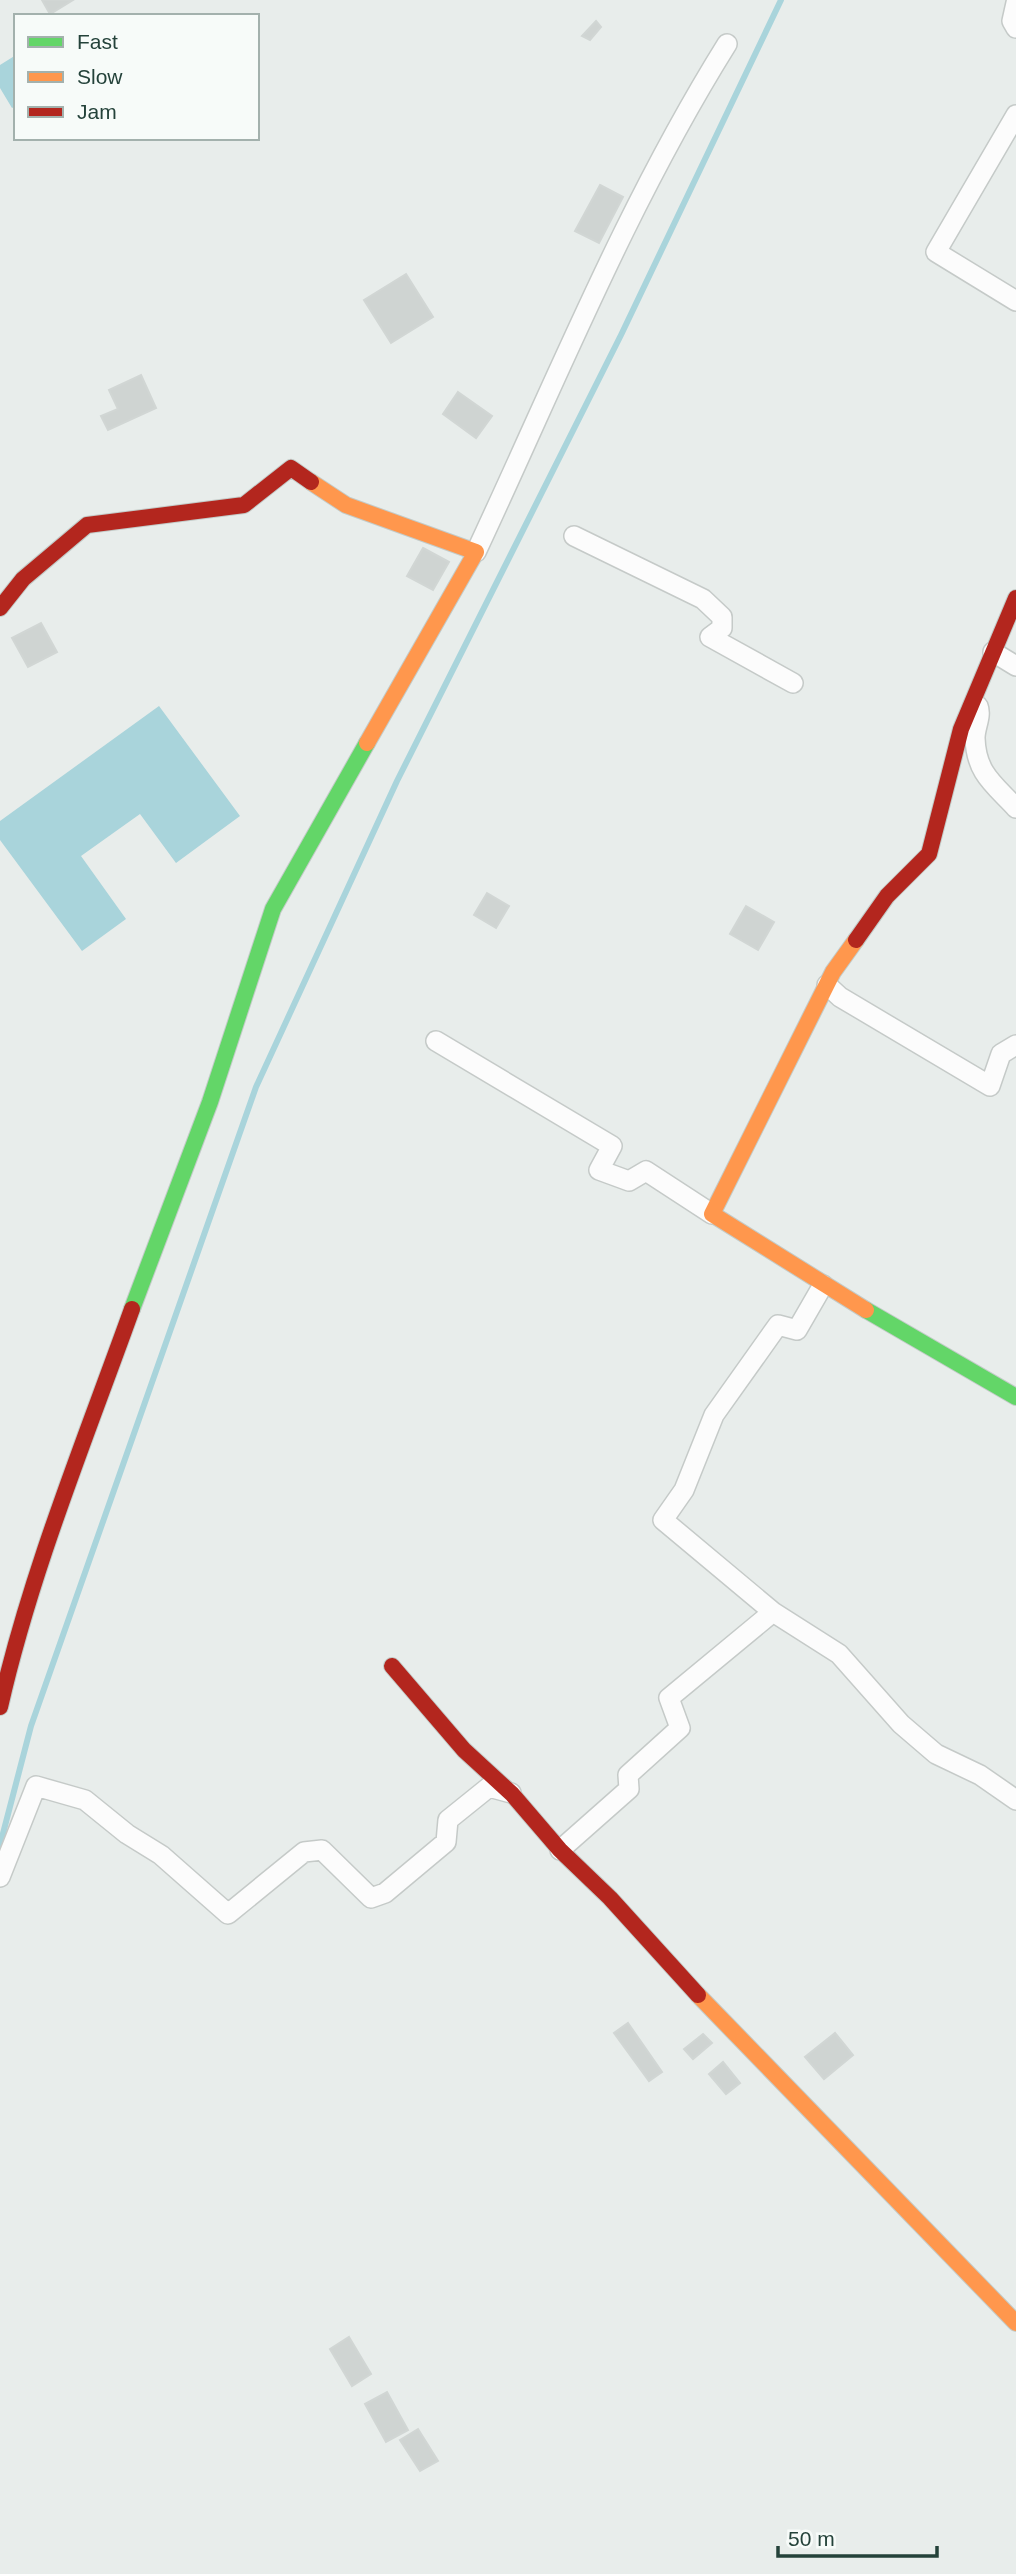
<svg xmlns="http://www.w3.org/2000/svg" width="1016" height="2574" font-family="Arial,sans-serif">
<rect width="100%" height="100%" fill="#e8edeb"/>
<path fill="#a9d4db" d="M16,55V106L12,108L0,88V65Z
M159,706L240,816L176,863L140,814L81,856L126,919L82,951L0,840V821Z"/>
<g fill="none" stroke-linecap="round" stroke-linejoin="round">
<path stroke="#a9d4db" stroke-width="6" d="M0,1845L31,1726L256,1087L397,781L621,335L781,0"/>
</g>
<path fill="#cfd4d2" stroke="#d1d6d4" stroke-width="2" d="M42,0H73L50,14Z
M596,21L601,27L590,40L582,36Z
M600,185L623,197L599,243L575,231Z
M406,274L433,317L391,343L364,300Z
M141,375L156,408L108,430L101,416L118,409L109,390Z
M458,392L492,416L476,438L443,414Z
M423,548L449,562L433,590L407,576Z
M41,623L57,652L28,667L12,638Z
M487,893L509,906L496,928L474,915Z
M746,906L774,922L758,950L730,934Z
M628,2023L662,2072L649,2081L614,2033Z
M835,2033L853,2055L824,2079L805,2057Z
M703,2034L712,2043L693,2059L684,2049Z
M723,2062L740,2083L726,2094L709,2074Z
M349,2337L371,2374L352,2386L330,2349Z
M387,2392L408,2430L386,2442L365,2404Z
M418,2429L438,2461L420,2471L400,2440Z"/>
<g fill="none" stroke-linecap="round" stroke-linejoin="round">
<defs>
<path id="street" d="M1016,3L1012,21L1016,28
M1016,115L936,252L1016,301
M574,536L703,599L722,617V628L710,637L793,683
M476,552C556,381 627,204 727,44
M993,652L1016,666
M978,706C982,716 975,727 975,738C976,774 995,785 1016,808
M827,985L840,997L990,1086L1001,1054L1016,1045
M436,1041L612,1146L599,1170L629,1181L646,1171L712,1214
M823,1285L797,1330L778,1325L714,1415L684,1490L663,1520L773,1612L839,1654L901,1724L936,1754L980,1775L1016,1800
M560,1850L629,1789L628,1775L680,1728L669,1698L773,1612
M0,1877L36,1786L85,1800L127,1834L161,1855L228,1914L304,1852L322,1850L371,1898L385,1893L446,1842L448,1820L489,1787L511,1793"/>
<path id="fast" d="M132,1309L210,1102L273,909L367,743
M866,1310L1016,1397"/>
<path id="slow" d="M311,482L346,505L476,552L367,743
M856,940L833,972L712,1214L866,1310
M698,1995L1016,2323"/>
<path id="jam" d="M0,608L23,579L87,525L244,505L291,468L311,482
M856,940L887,896L929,854L961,729L1016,598
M392,1666L464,1750L512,1794L560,1850L610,1898L698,1995
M0,1707C31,1571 85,1440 132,1309"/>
</defs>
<use href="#street" stroke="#c5cac8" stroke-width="22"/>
<use href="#fast" stroke="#c3cbc8" stroke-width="18"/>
<use href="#slow" stroke="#c3cbc8" stroke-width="18"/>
<use href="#jam" stroke="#c3cbc8" stroke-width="18"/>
<use href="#street" stroke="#fcfcfc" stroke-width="19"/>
<use href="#fast" stroke="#63d668" stroke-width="16"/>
<use href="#slow" stroke="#ff974d" stroke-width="16"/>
<use href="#jam" stroke="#b3261e" stroke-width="16"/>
</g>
<rect x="14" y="14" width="245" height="126" fill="#f7fbf9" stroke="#a3b1ad" stroke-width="2"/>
<rect x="28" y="37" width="35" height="10" fill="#63d668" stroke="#a3b1ad" stroke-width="2"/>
<text x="77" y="49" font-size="21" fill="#24423a">Fast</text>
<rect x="28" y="72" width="35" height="10" fill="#ff974d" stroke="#a3b1ad" stroke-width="2"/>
<text x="77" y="84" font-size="21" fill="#24423a">Slow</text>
<rect x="28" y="107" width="35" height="10" fill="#b3261e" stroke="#a3b1ad" stroke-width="2"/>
<text x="77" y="119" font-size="21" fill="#24423a">Jam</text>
<path d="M778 2546v10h159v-10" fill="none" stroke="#24423a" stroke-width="3.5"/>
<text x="788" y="2546" font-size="21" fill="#24423a" stroke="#f7fbf9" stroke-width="5" paint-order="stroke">50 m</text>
</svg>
